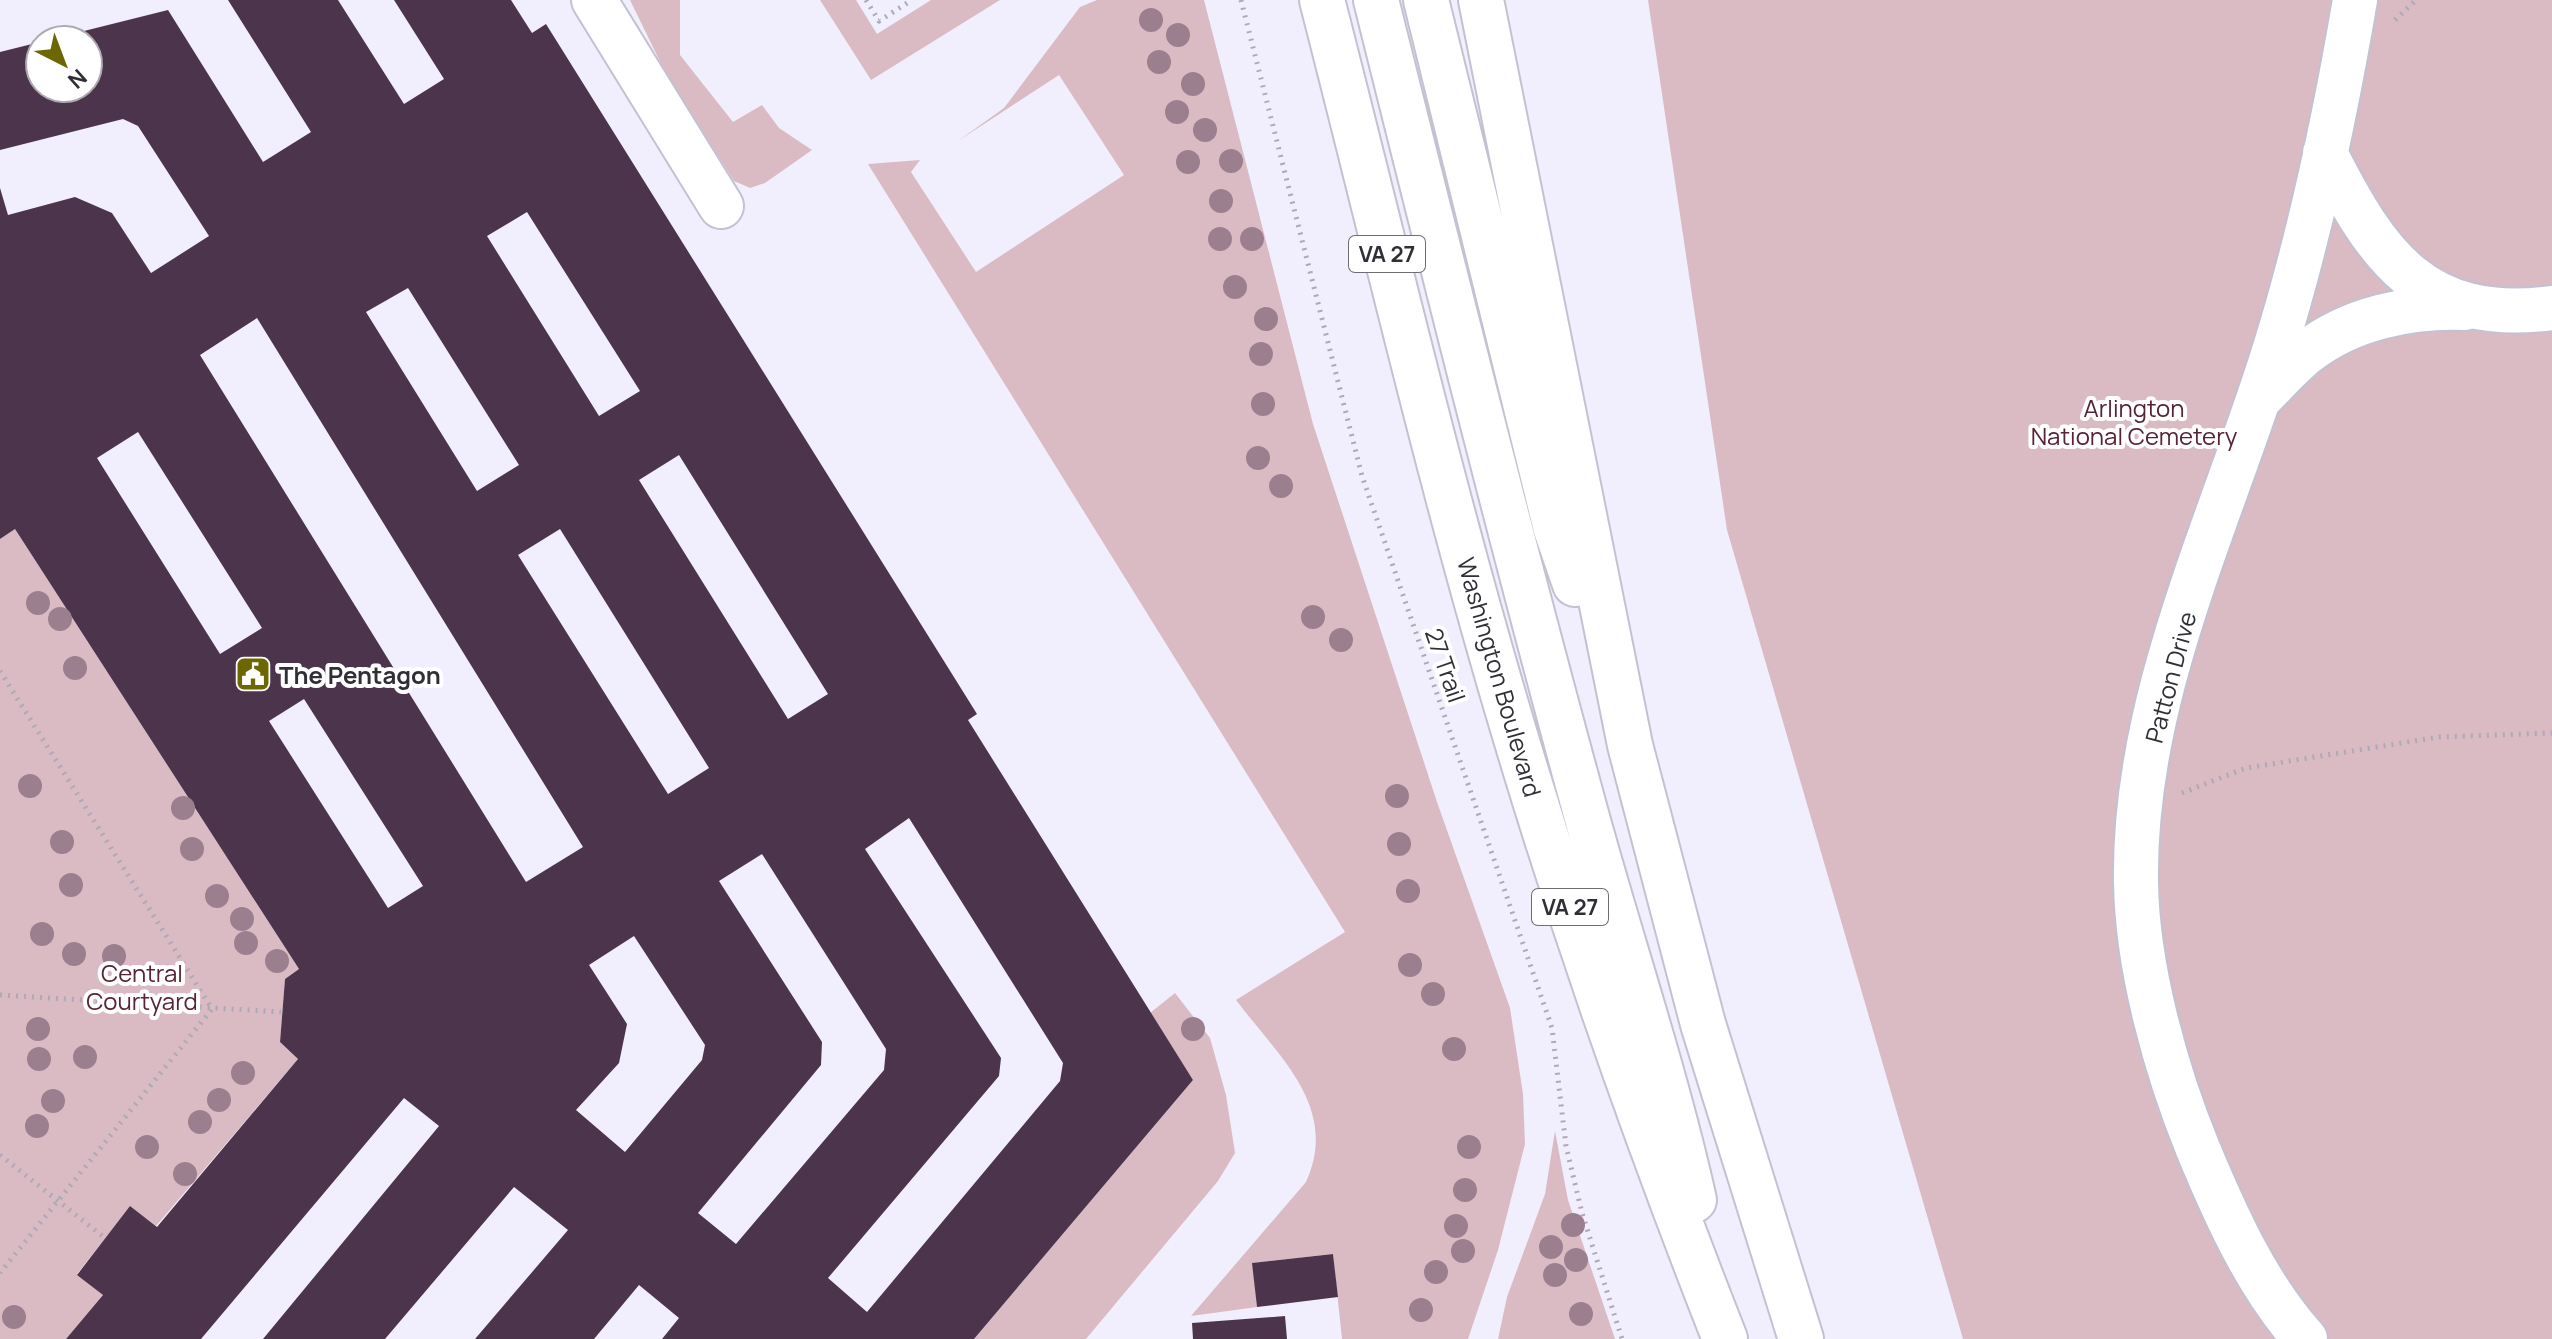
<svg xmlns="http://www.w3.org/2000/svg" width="2552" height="1339" font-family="Manrope,sans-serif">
<rect width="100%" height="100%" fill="#f1effd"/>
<path fill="#dabbc3" d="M630,0H680V55L733,122L762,105L779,128L812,150L765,183L750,188L734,181L668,78Z
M820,0H856L877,34L931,0H1000L871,80Z
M1097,0H1204L1313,424L1437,802L1510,1008L1523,1094L1525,1144L1498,1250L1468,1339H1342L1333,1254L1253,1263L1257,1307L1191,1316L1306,1182C1340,1107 1278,1056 1236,1000L1345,932L868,164L920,160L911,172L976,272L1124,175L1059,75L958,141L1004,108L1080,7Z
M1648,0H2552V1339H1963L1727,530Z
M15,529L299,969L285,979L280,1042L298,1059L156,1226L130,1207L77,1274L103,1295L66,1339H0V539Z
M1175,993L1210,1038L1226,1095L1235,1153L1218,1181L1086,1339H974L1193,1080L1150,1013Z
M1555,1131L1568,1200L1615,1339H1498L1507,1297L1545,1194Z"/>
<path fill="#4c354c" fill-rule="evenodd" d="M228,0H338L404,104L444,79L394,0H511L532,33L546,24L977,714L968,720L1193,1080L974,1339H662L679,1318L639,1285L594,1339H475L568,1230L514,1187L385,1339H263L439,1126L404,1098L201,1339H66L103,1295L77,1275L130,1206L157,1227L298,1059L280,1042L285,979L299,969L15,529L0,539V188L8,215L75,197L112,213L151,273L209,236L138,126L123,119L0,150V52L40,42V88H88V40L52,39L168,10L263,162L311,132ZM527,212L640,391L599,416L487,236ZM408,288L519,465L477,491L366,312ZM257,318L583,847L526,882L200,355ZM138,432L262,628L220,654L97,458ZM679,455L828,694L788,719L639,480ZM560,529L709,768L668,794L518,555ZM304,699L423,886L388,908L269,721ZM909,818L1063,1063L1060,1081L867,1312L828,1278L999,1076L1001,1058L865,849ZM762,854L886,1049L884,1070L736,1244L698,1213L821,1065L822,1042L719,881ZM634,936L705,1045L702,1060L625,1152L576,1110L619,1063L627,1024L589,965Z
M1333,1254L1338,1297L1257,1307L1252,1263Z
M1285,1316L1287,1339H1193L1192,1323Z"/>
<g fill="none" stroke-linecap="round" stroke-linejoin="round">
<defs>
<path id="minor" d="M594,0L721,206
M2325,153C2377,256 2423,325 2552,308
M2261,397C2276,382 2290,366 2306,353C2350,318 2410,306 2465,308
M2305,1339C2257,1286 2225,1214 2198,1149C2166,1071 2137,967 2136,882C2133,703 2216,532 2270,364C2308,246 2334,123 2355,0"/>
<path id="highway" d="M1322,0C1385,245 1442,492 1515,735C1576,939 1647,1141 1725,1339
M1376,0C1443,268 1510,536 1583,803C1619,936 1664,1066 1694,1200
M1426,0L1556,529L1575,584
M1481,0L1630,745L1703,1024L1801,1339"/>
</defs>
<use href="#minor" stroke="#c3c1d2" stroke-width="48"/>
<use href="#highway" stroke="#c3c1d2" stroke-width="48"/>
<path stroke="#acaab6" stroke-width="5" stroke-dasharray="2 6" stroke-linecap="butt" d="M866,0L879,21L912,0
M1241,0L1362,476L1552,1028L1566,1146L1582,1213L1622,1339
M2395,20L2416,0
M0,671L212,1009L0,1273
M2182,793L2246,768L2439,737L2552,733
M0,995L281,1012
M0,1155L105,1238"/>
<use href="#minor" stroke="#fff" stroke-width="44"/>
<use href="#highway" stroke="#fff" stroke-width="44"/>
</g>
<g fill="#9c7f8f">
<circle cx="1151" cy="20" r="12"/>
<circle cx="1178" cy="35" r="12"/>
<circle cx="1159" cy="62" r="12"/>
<circle cx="1193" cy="84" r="12"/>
<circle cx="1177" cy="112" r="12"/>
<circle cx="1205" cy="130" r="12"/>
<circle cx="1231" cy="161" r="12"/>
<circle cx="1188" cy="162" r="12"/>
<circle cx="1221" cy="201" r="12"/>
<circle cx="1220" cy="239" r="12"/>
<circle cx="1252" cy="239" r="12"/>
<circle cx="1235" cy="287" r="12"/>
<circle cx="1266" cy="319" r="12"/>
<circle cx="1261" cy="354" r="12"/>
<circle cx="1263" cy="404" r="12"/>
<circle cx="1258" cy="458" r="12"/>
<circle cx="1281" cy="486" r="12"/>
<circle cx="38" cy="603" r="12"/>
<circle cx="1313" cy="617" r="12"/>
<circle cx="60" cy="619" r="12"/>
<circle cx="1341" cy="640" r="12"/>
<circle cx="75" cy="668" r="12"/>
<circle cx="30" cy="786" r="12"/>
<circle cx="1397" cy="796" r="12"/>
<circle cx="183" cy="808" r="12"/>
<circle cx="62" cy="842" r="12"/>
<circle cx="1399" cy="844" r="12"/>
<circle cx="192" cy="849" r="12"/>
<circle cx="71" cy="885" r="12"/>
<circle cx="1408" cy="891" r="12"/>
<circle cx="217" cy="896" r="12"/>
<circle cx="242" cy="919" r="12"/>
<circle cx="42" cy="934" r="12"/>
<circle cx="246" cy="943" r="12"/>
<circle cx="74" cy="954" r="12"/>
<circle cx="114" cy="956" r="12"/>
<circle cx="277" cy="961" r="12"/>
<circle cx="1410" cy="965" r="12"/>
<circle cx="1433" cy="994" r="12"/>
<circle cx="38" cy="1029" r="12"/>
<circle cx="1193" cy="1029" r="12"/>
<circle cx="1454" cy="1049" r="12"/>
<circle cx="85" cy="1057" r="12"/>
<circle cx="39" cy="1059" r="12"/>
<circle cx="243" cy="1073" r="12"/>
<circle cx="219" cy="1100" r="12"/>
<circle cx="53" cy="1101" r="12"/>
<circle cx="200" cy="1122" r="12"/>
<circle cx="37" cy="1126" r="12"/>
<circle cx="147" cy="1147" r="12"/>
<circle cx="1469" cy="1147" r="12"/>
<circle cx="185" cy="1174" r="12"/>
<circle cx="1465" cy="1190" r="12"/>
<circle cx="1573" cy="1225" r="12"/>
<circle cx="1456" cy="1226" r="12"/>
<circle cx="1551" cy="1247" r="12"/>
<circle cx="1463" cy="1251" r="12"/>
<circle cx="1576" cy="1260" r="12"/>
<circle cx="1436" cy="1272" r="12"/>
<circle cx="1555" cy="1275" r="12"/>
<circle cx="1421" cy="1310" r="12"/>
<circle cx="1581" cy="1314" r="12"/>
<circle cx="14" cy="1317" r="12"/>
</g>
<defs>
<symbol id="civic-square" viewBox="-11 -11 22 22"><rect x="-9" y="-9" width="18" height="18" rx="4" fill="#6c6700" stroke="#fff"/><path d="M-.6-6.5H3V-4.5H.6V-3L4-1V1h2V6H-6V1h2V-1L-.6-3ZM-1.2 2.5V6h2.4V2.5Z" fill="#fff"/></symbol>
</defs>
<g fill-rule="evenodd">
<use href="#civic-square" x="233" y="654" width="40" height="40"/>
</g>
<g text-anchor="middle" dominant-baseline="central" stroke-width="8" stroke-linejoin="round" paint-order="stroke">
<g fill="#fff" stroke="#6e6d72" stroke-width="2">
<rect x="1349" y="236" width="76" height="36" rx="6"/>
<rect x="1532" y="889" width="76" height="36" rx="6"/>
</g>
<g font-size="22" font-weight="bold" fill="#302f36">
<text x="1387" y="254">VA 27</text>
<text x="1570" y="907">VA 27</text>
</g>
<g font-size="24" fill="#572335" stroke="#fff">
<text x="2134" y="407">Arlington<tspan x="2134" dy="28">National Cemetery</tspan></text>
<text x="142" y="972">Central<tspan x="142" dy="28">Courtyard</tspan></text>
</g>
<g font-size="24" fill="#302f36" stroke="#fff">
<text transform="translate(1446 665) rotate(71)">27 Trail</text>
<text transform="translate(1500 677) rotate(74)">Washington Boulevard</text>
<text transform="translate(2170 677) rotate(-75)">Patton Drive</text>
</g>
<g font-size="24" font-weight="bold" fill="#302f36" stroke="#fff" text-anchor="start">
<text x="279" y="674">The Pentagon</text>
</g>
</g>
<g transform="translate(64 64) rotate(138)"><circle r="38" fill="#ffffff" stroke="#acacaf" stroke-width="2"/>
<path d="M0-6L14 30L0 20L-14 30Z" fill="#6c6700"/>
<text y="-12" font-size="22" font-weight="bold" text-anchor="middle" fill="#302f36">N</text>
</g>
</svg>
